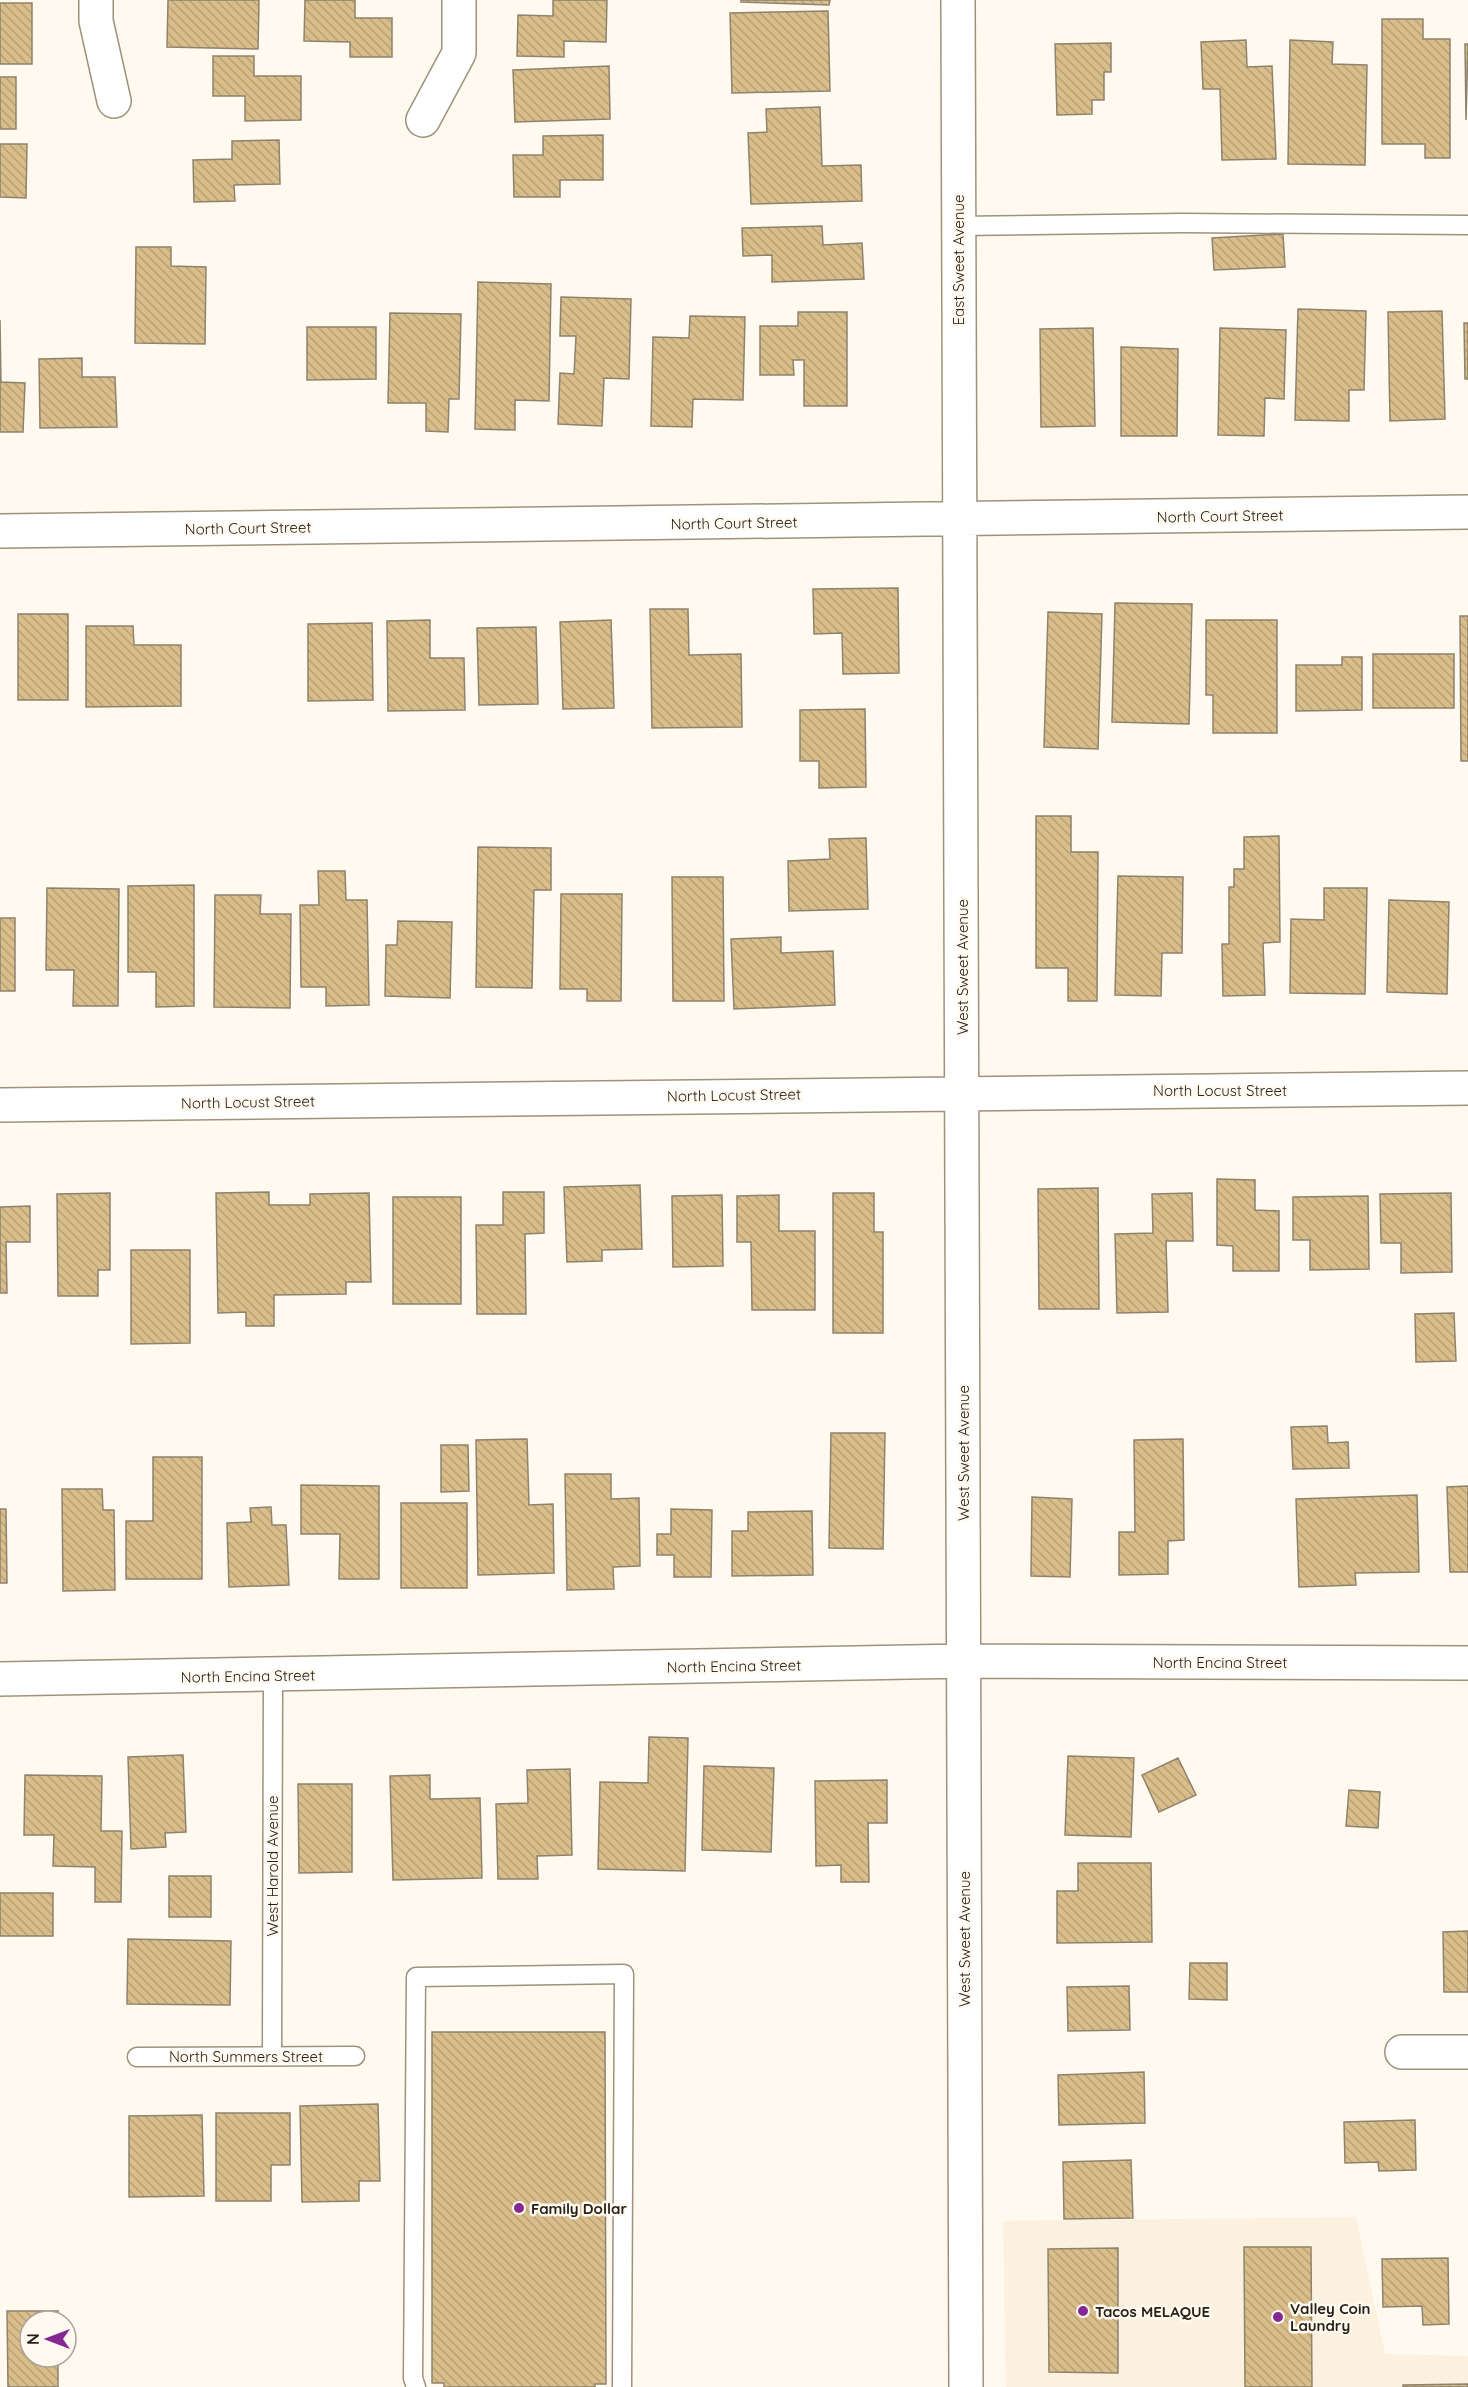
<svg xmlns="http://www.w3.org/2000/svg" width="1468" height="2387" font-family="Quicksand,sans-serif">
<defs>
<pattern id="building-back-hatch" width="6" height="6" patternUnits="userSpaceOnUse" patternTransform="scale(1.5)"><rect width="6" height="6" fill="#d9bd8a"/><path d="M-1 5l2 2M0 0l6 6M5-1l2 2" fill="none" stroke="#baa276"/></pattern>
</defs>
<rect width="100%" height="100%" fill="#fff9ef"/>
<path fill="#fcf1df" d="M1356,2217L1385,2354L1468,2356V2387H1006L1003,2221Z"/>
<path fill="url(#building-back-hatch)" stroke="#8f836d" stroke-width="1.5" d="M168,0H259L258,49L167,47Z
M305,0H355V18H392V57H350V42L304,41Z
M553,0H607L606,42L564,41V57L517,56L518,15L553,16Z
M741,0H830L829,5L741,2Z
M0,3H32V64H0Z
M828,11L830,91L732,93L730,13Z
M1382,19H1423V39H1450V158H1425V144H1382Z
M1246,40L1247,67L1272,66L1276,159L1222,160L1220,89H1203L1201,42Z
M1290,40L1333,42L1332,64L1367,65L1365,165L1288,164Z
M1111,43V72H1104V100H1092V114L1057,115L1055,44Z
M1465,44H1468L1466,120Z
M213,56H254V76H301V120L245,121V96H213Z
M609,66L610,119L515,122L513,70Z
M0,77H16V129H0Z
M820,107L822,166L861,165L862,201L751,204L748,133L767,132L766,109Z
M603,135V180H560V197H514L513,155H543V136Z
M279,140L280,184L234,185L235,201L194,202L193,160L232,159V141Z
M0,144H27L26,198L0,197Z
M822,226L823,245L862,243L864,279L772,282V255L743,256L742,228Z
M1283,234L1285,267L1214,270L1212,238Z
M136,247H171V266L206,267L205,344L135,343Z
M478,282L551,284L549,401L515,400V430L475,429Z
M561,297L631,299L629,379L604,378L602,426L558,424L560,373L574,374L576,336H560Z
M1298,309L1366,311L1364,390H1349V421L1295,420Z
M1442,311L1445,419L1390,421L1388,312Z
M798,312H847V406H804V360H793L794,375H760V326H798Z
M390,313L461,314L459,399H449L448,432L426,431V403H388Z
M690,316L745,317L743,400L693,399L692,427L651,426L653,337L689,338Z
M0,320L1,382L25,383L23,432H0Z
M1464,323H1468V379H1465Z
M307,327H376V379L307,380Z
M1093,328L1095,426L1041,427L1040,329Z
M1220,328L1286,330L1284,399L1265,398L1264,436L1218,435Z
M1121,347L1178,349L1177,436H1121Z
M82,358V377H115L117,427L40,428L39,359Z
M898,588L899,673L843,674L842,633L814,634L813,589Z
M1115,603L1192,604L1189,724L1112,722Z
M650,609H688L689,655L741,654L742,727L652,728Z
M1048,612L1102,614L1098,749L1044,747Z
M18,614H68V700H18Z
M1460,616H1468V761H1461Z
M430,620V658H464L465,710L388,711L387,621Z
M611,620L614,708L563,709L560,622Z
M1206,620H1277V733H1213V695H1206Z
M372,623L373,700L308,701V624Z
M86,626H133L134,645H181V706L86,707Z
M536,627L538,704L479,705L477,628Z
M1373,654H1454V708H1373Z
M1342,657H1362V710L1296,711V665H1342Z
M865,709L866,787L819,788V761H800V710Z
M1036,816H1071V852H1098L1097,1001H1068V968H1036Z
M1279,836L1280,942L1263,943L1265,995L1223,996L1222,944H1229V887H1234V869H1244V837Z
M866,838L868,909L789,911L788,861L830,859L829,839Z
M478,847L551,848V890H534L532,988L476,987Z
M318,871H345L346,900H367L369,1005L326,1006V987H301L300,905H319Z
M1118,876L1183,877L1182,953H1162L1161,996L1115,995Z
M672,877H723L724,1001H673Z
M194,885V1006L156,1007V972H128V886Z
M47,888L119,889L118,1006H73L74,970H46Z
M1324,888H1367L1365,994L1290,993L1291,919L1324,920Z
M561,894H622L621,1001H587V989H560Z
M215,895H261L260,914H291L290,1008L214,1007Z
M1389,900L1449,902L1447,994L1387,992Z
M0,918H15V991H0Z
M398,921L452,922L450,998L385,996L386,945H397Z
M781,937V953L833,951L835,1005L734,1009L731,939Z
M1217,1179L1255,1180V1210L1279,1211V1271H1233V1246L1217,1245Z
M640,1185L642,1249L602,1250V1261L567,1262L564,1187Z
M1098,1188L1099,1309H1039L1038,1189Z
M269,1192V1205H310V1194L369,1193L371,1282H346V1294L274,1295V1326H246V1312L218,1313L216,1193Z
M503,1192H544V1233L525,1234L526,1314H477L476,1225H503Z
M110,1193V1270H98V1296H58L57,1194Z
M833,1193H874V1232H883V1333H833Z
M1192,1193L1193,1241H1166L1168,1312L1117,1313L1115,1234L1153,1233L1152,1194Z
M1451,1193L1452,1272L1401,1273V1243H1381L1380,1194Z
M722,1195L723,1266L673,1267L672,1196Z
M779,1195V1231H815V1310H752L751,1242H737V1196Z
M1368,1196L1369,1269L1310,1270V1240H1293V1197Z
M393,1197H461V1304H393Z
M30,1206V1242H6L7,1293H0V1207Z
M131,1250H190V1343L131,1344Z
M1454,1313L1456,1361L1416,1362L1415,1314Z
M1327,1426L1328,1443L1348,1442L1349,1468L1293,1469L1291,1427Z
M831,1433H885L883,1549L829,1548Z
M527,1439L529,1505L553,1504L554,1573L478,1575L476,1440Z
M1183,1439L1184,1540L1168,1541V1574L1119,1575V1532H1135L1134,1440Z
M441,1445H468L469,1491L441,1492Z
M153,1457H202V1579H126V1521H153Z
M565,1474H611V1499L639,1498L640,1566L613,1567L614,1589L567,1590Z
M301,1485L379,1486V1579H339L340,1534H301Z
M1468,1486V1572H1450L1447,1487Z
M62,1489H102L103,1510H114L115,1590L63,1591Z
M1417,1495L1419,1572L1355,1573L1356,1585L1299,1587L1296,1499Z
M1032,1497L1072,1499L1070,1577L1031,1576Z
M401,1503H467V1588H401Z
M271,1507L272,1525H286L289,1585L229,1587L227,1523L251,1522L250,1508Z
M0,1509H6L7,1583H0Z
M671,1509L712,1510L711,1577H674V1555H657V1534H671Z
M812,1511L813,1575L732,1576V1531H748V1512Z
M649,1737L688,1738L685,1871L598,1869L600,1782L648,1783Z
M183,1755L186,1832L165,1833L166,1847L131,1849L128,1757Z
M1068,1756L1134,1758L1131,1837L1065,1835Z
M1178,1758L1196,1795L1159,1812L1142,1775Z
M704,1766L774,1768L771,1852L702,1850Z
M570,1769L572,1855L537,1856L538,1879H498L496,1804L528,1803L527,1770Z
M25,1775L102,1776L101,1831H122L121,1902H95V1867L53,1866L54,1835H24Z
M430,1775V1799L480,1798L482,1878L393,1880L390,1776Z
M887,1780V1823H868L869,1882H841V1865L816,1866L815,1781Z
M298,1784H352V1872L299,1873Z
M1349,1790L1380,1792L1378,1828L1346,1826Z
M1078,1863H1151L1152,1942L1057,1943V1891H1078Z
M169,1876H211V1917H169Z
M0,1893H53V1936H0Z
M1468,1931V1992H1444L1443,1932Z
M128,1939L231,1941L230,2005L127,2004Z
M1190,1963H1227V2000L1189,1999Z
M1129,1986L1130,2030L1068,2031L1067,1987Z
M432,2032H605L606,2384H595V2387H444V2383H432Z
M1144,2072L1145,2123L1059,2125L1058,2075Z
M378,2104L380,2181H359V2201L302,2202L300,2106Z
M216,2113H290V2165H271V2201H216Z
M202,2115L204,2196L129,2197V2116Z
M1415,2120L1416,2170L1379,2171L1378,2162L1345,2163L1344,2122Z
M1131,2160L1133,2218L1064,2219L1063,2162Z
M1244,2247H1311L1312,2387H1245Z
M1118,2248V2373L1049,2372L1048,2249Z
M1448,2258L1449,2324L1423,2325L1422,2306L1383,2307L1382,2259Z
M7,2311H58V2321H30V2357H58V2387H8Z
M1468,2384V2387H1403V2385Z"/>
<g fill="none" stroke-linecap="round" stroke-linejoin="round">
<defs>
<path id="service" d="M958,226L1182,223L1468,225
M272,2056L273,1676
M137,2057L355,2056
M416,2387L413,2378L416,1977L624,1974L622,2387"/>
<path id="minor" d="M96,0V21L114,101
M958,0L966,2387
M423,120L459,53V0
M0,531L1468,512
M0,1105L1468,1088
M0,1679L963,1661L1468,1663
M1402,2052H1468"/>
</defs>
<use href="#service" stroke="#9e927b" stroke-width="21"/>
<use href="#minor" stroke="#9e927b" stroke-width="36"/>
<use href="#service" stroke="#fff" stroke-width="18"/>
<use href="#minor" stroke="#fff" stroke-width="33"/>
</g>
<g fill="#842894" stroke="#fff9ef" stroke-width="2">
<circle cx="519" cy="2208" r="6"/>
<circle cx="1083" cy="2311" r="6"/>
<circle cx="1278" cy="2317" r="6"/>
</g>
<g text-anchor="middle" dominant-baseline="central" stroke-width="5" stroke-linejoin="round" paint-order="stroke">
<g font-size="15" fill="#272219" stroke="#fff9ef">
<text transform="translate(958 260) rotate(-90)">East Sweet Avenue</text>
<text transform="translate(1220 516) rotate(-1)">North Court Street</text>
<text transform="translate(734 523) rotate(-1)">North Court Street</text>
<text transform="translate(248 528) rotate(-1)">North Court Street</text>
<text transform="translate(962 967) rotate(-90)">West Sweet Avenue</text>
<text x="1220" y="1090">North Locust Street</text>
<text transform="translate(734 1095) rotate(-1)">North Locust Street</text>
<text transform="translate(248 1102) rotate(-1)">North Locust Street</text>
<text transform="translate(963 1453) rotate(-90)">West Sweet Avenue</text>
<text x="1220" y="1662">North Encina Street</text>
<text transform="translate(734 1666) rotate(-1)">North Encina Street</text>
<text transform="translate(248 1676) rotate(-1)">North Encina Street</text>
<text transform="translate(272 1866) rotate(-90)">West Harold Avenue</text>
<text transform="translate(964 1939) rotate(-90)">West Sweet Avenue</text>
<text x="246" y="2056">North Summers Street</text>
</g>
<g font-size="15" font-weight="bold" fill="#272219" stroke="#fff9ef" text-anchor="start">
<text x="531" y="2208">Family Dollar</text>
<text x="1290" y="2308">Valley Coin<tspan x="1290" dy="17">Laundry</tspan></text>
<text x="1095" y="2311">Tacos MELAQUE</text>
</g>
</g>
<g transform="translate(48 2339) rotate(270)"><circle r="28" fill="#fff9ef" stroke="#a9a399" stroke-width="1.5"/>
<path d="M0-4.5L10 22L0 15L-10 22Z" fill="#842894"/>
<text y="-9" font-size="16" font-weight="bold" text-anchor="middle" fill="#272219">N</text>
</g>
</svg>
